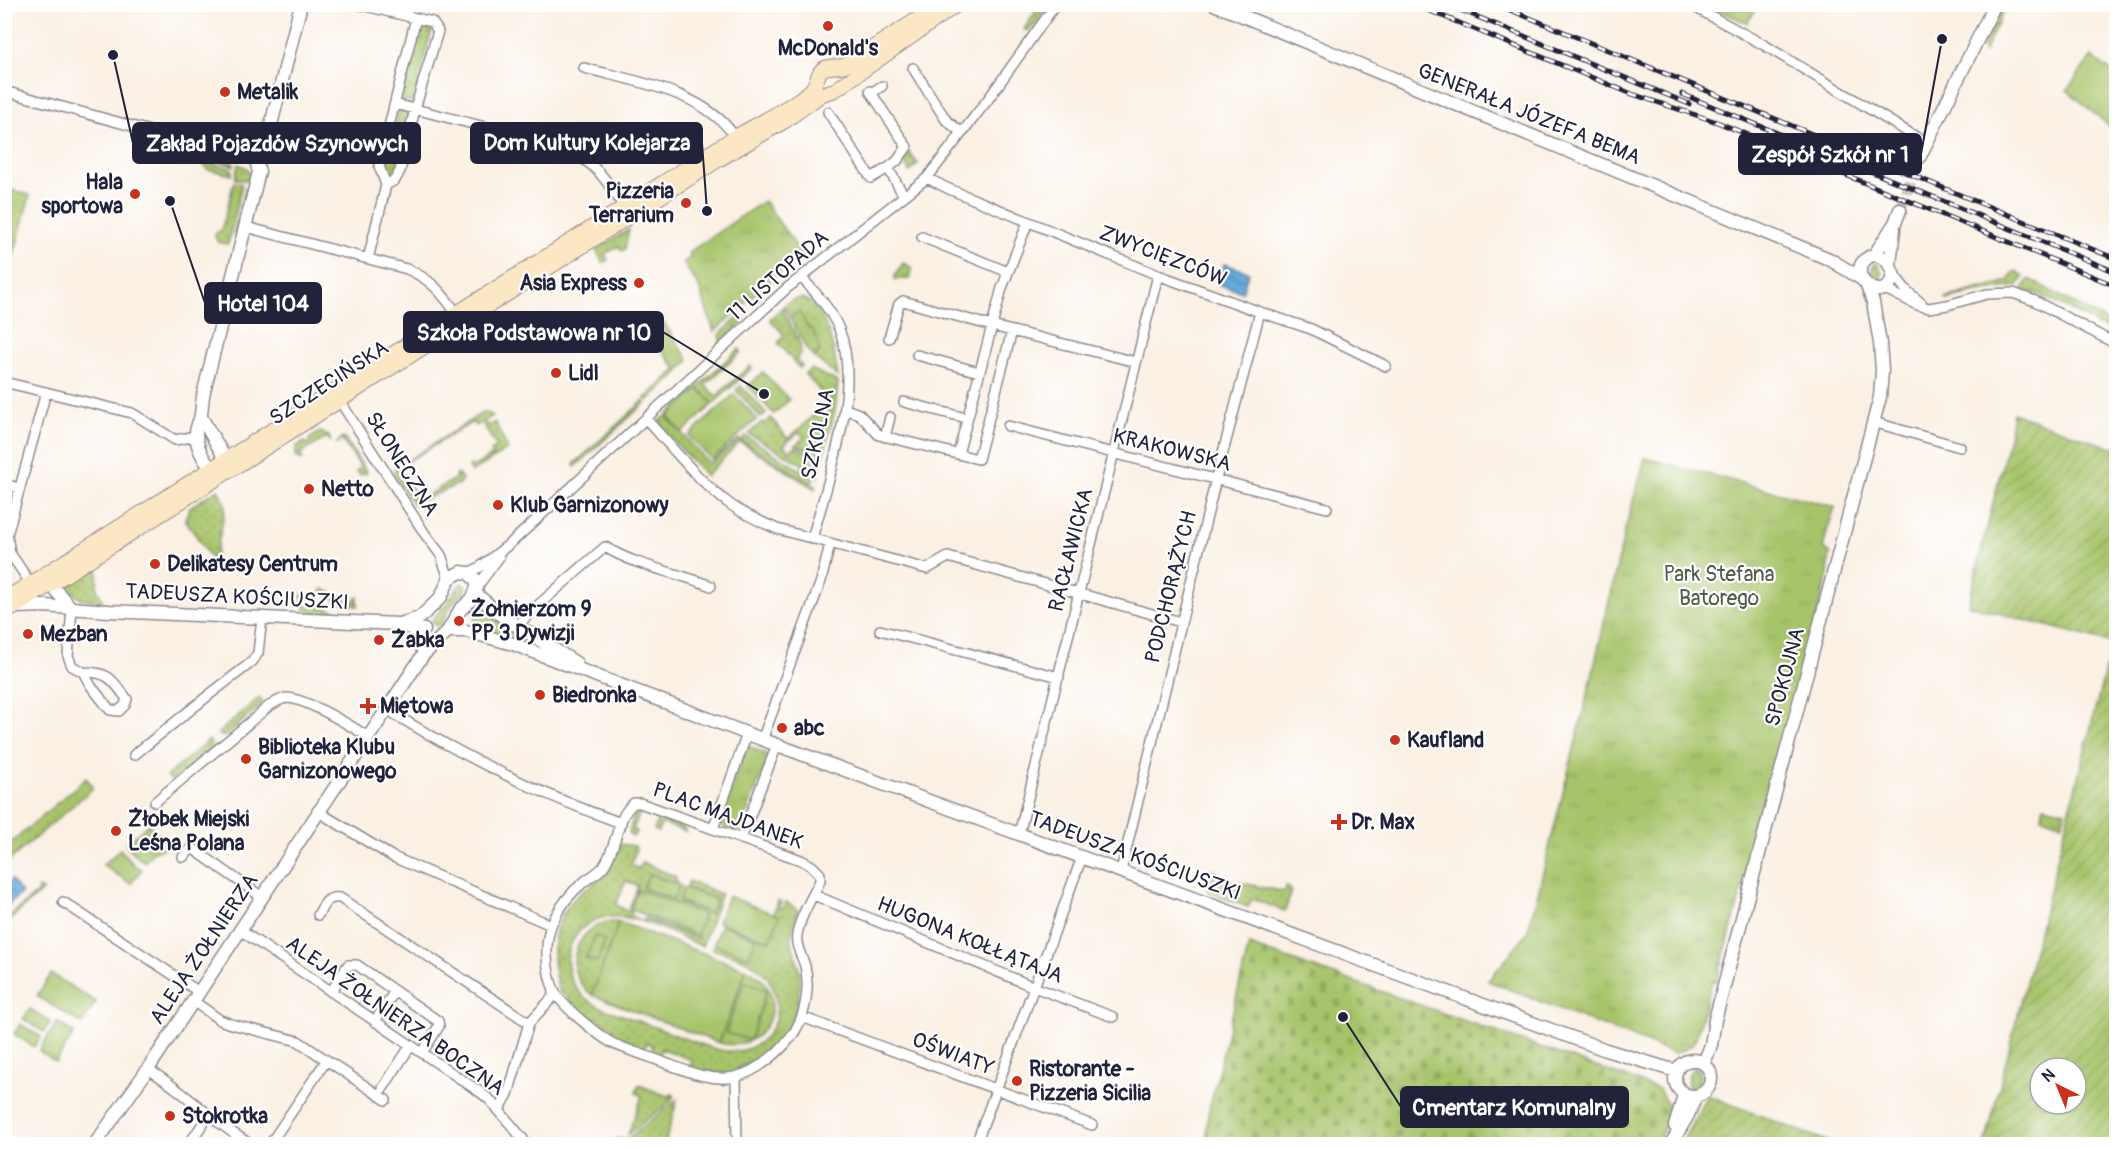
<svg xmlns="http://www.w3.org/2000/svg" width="2121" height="1149" font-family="Pangolin,sans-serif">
<defs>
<pattern id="grass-dots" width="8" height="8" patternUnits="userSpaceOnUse" patternTransform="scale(1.5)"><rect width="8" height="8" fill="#a8c46a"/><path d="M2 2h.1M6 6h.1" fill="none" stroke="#90a85d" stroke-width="1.8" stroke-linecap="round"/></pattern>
<pattern id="cemetery-stones" width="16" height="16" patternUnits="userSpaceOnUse" patternTransform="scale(1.5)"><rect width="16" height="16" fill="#a8c46a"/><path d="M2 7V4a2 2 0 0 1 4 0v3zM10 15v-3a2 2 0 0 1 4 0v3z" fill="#90a85d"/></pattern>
<pattern id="park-tufts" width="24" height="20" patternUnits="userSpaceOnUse" patternTransform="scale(1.5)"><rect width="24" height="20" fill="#a8c46a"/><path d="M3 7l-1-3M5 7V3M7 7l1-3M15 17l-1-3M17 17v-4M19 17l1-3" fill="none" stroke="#90a85d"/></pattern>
<pattern id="garden-furrows" width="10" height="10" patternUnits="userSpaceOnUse" patternTransform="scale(1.5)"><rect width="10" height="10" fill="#a8c46a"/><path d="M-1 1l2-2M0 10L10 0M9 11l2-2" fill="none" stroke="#90a85d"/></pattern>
<pattern id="water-waves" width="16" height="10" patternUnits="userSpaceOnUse" patternTransform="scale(1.5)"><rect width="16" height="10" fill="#64a9da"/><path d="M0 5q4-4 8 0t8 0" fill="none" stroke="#5289b2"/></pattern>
</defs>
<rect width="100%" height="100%" fill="#fff"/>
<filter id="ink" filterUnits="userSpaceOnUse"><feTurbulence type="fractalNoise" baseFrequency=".0167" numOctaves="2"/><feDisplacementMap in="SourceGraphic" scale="12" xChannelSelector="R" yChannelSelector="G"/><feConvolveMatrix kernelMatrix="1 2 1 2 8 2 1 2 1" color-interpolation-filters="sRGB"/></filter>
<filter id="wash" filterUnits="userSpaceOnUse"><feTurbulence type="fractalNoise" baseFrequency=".008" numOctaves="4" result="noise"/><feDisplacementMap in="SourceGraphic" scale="24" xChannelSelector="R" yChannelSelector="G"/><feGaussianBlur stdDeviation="1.35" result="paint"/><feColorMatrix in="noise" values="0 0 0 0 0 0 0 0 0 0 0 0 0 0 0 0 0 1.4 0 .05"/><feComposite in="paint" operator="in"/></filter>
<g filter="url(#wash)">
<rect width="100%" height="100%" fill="#faf0e3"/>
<path fill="url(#grass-dots)" stroke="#657352" stroke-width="1.5" fill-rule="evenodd" d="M1040,5H1046C1042,15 1037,27 1026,31L1024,29Z
M2007,5L1984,52L1982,46L1997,16Z
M420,25L431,27L432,30L413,102L402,101L401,97Z
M399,110L409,113L410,115L395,174L388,175L383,167Z
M171,142L204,154L234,163V166L179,151Z
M200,160L232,169V175L207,169Z
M238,164L247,168L252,178L251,181L235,179Z
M234,182L242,184L228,244L218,242L215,237L216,233L221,231Z
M250,186L238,237L234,233L246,187Z
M629,229L625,249L622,251L619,246L605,254L608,260L603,263L596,250Z
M1875,263L1878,264L1881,271V280L1877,282C1870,280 1870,272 1873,266Z
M2016,272L2024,277L2017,286L1975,292L1947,300L1946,298L2008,281L2013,273Z
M2029,279L2116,326V334L2101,326H2096L2091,320L2034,292L2028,294L2023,291L2024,286Z
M802,298C827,306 835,354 838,377L814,357L820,351L799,312L790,318L783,306L792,300Z
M782,308L800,344L801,353L796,359L802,366L799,368L778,343L784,335L770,319Z
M740,316L744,321L720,344V334Z
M656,319L664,323L689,360L683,367L676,369L653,339L642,345H635L631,338L632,332L637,336L654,325L651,320Z
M739,349L741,352L705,385L716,396L750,366L752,368L713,404L699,389L668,418L710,464L739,439L816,486L815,489L740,442L706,476L659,425L658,423Z
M811,369L838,382L835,411L823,457L796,445L804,437L799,432L791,439L789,438L829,401L805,374Z
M675,371H680L647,401L645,398Z
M741,386L766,413L761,418L736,390Z
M643,401L645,403L575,467L574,464Z
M482,413H488L493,416L476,426L473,422L401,465Z
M771,418L789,440L784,445L789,451L795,447L822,460L818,477L802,468L804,465L749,434L762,422L764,424Z
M495,422L508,449L471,473L469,469L470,465L473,467L493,455L491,451L497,447L483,425L486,423L488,426Z
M320,432L329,436L331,442L327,437L300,454L303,460L296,457V447L304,442L306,444L310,441L309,439Z
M342,438L345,439L367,473L360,475L356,472L361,467L342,440L336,444Z
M398,466L420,501L413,504L394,474V469Z
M455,475H459L462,479L459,484L423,500V498L456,478Z
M218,489L225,504V510L215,558L211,559L185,519L190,507Z
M98,567L97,590L102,599V602L81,599L67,589L69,585Z
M461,583L465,585L466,590L450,607L442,624L436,626L432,622L433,618L446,604Z
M323,589L353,602L358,597V606L342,603L321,592Z
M308,593L310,602L315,604L344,614L355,615L352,617L309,613L304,608L301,595Z
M480,607L482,609L485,607L526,638L524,642L472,629L476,616L474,613Z
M260,697L263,703L226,736H221L218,733Z
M209,740L212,747L174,780H171L167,776Z
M86,778L92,785V789L5,864V848Z
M641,811L633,829L637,831L633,837L629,833L634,814Z
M658,818L683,827L686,832L662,823L658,832L654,830Z
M620,844L635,846L636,850L631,865L639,869L642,862L676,877L675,880L678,882L677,884L650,874L644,889L673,899L679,885L684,888L679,902L710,913L716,899L686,888L689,881L721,894L702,946C666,933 609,895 578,933C570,943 566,955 568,967C570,981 578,993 589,1001C599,1008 611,1011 622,1015C644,1023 665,1031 686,1039C699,1043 712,1049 725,1051C731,1051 738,1051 743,1050C783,1040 787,991 758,968C746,958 727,954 712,949L714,944L748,957L756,936L770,941L779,916L773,914L778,901L781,902L779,907L784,908L786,902L798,910L791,938L800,973L799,996L794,1016L782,1037L759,1059L727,1074L706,1073L690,1067L692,1060L662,1049L659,1055L651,1052L653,1045L647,1043L644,1049L610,1036L613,1029L595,1017L590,1022L563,993L560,994C549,960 549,922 577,896C586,887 598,882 606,873C613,865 615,853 620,844ZM626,881L638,886L628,911L616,905ZM638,890L677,905L697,934L646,915L645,918L699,939L645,920L641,921L633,917L631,914L633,910L631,909Z
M1210,869L1217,871L1218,878L1285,892L1286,886L1289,888L1291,893L1285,911L1252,899L1248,907L1208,892C1206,886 1205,874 1210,869Z
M38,888L43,890L5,924V920L38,892Z
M605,922H619L592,995C562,974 572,933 605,922Z
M746,969C794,988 770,1056 719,1043Z
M1695,1067L1699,1069C1701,1077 1700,1085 1692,1089L1688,1086C1687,1078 1688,1072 1695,1067Z
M639,1085L670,1097L671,1094L674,1095L672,1100L628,1134L642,1096L636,1093Z
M677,1100L665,1144H615L617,1138L623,1139L628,1138Z"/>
<path fill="url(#cemetery-stones)" stroke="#657352" stroke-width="1.5" d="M1249,945L1659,1089L1671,1112L1659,1140L1657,1144H1206L1208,1114Z"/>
<path fill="url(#park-tufts)" stroke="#657352" stroke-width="1.5" d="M1707,5H1759L1747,23Z
M909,152L918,164L910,172L904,163Z
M764,201L801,253L714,332L699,287L683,263L691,257L689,252Z
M903,263L912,268L910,279H895V275Z
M799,312L808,328L813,330L820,351L814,357L807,350L790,318Z
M1645,458L1835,507L1827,531L1823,549L1830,552L1828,575L1717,981H1712L1696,1038L1691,1046L1675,1054L1488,981L1527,933L1533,912L1590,685L1625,530Z
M747,746L769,755L740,831C733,832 722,828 719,821Z
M2044,806L2066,811L2062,823L2041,817Z
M149,824L169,846L153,852L145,862L137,857L126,844Z
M120,849L135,866L142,869L131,884L103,865Z
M638,890L704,914L697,935L630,909Z"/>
<path fill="url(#garden-furrows)" stroke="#657352" stroke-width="1.5" fill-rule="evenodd" d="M2013,413L2116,449V1144H1985L2112,643L1968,605L2009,438ZM2040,1068H2076V1104H2040Z
M1707,1095L1834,1144H1681Z"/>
<path fill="#a8c46a" stroke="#657352" stroke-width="1.5" d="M2092,56L2116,75L2115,131L2067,90Z
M4,188L30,195L6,284L4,283Z
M763,372L789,400L774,414L748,386Z
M699,389L713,404L682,433L668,417Z
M734,394L757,419L712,460L689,436Z
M745,436L814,478L811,483L742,441Z
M649,874L679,885L674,900L643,888Z
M684,888L716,899L711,913L679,901Z
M728,896L779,916L770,941L718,922Z
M619,922L746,969L719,1043L592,995Z
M721,924L756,938L749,957L714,944Z
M595,936L605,940L597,962L586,958Z
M51,974L96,1002L82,1024L37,996Z
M744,982L767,990L750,1040L726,1033Z
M30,1009L50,1022L44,1032L23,1019Z
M57,1022L74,1033L56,1062L39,1051Z
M20,1024L41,1037L34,1047L14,1034Z"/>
<path fill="url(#water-waves)" stroke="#43668a" stroke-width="1.5" d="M1224,264L1249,272L1242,292L1217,284Z
M11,880L22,893L5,908V885Z"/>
</g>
<g filter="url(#ink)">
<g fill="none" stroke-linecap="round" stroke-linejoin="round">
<path stroke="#cfc7c1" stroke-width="12" stroke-dasharray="12 6" stroke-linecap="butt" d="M1900,210L1919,158"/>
<defs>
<path id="minor" d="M357,4L432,22L438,31L415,109L400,171L395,180L386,185
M1689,4L1764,45L1926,143
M584,68C633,81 705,91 735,137
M913,68L946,120L962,133
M4,91L256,160
M870,91L907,147L897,161L888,168
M871,93L882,86
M395,104L563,147C595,162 606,179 624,207
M828,112L871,178L888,168L904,196
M927,178L949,189L1158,275L1260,312L1311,329L1386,366
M1028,222L1002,288L992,326L1136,362
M246,227L407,269C433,280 442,294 459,316
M922,237L1008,272
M368,259L386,185L379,166L416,18
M1893,273L1906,290L1922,304
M801,277C816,293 830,308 839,329C863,388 828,479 812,539
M1885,289L1917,305L1929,308L1947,305L1987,294L2013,293L2035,301L2116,344
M889,338L899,304L903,301L992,326L958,454
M917,355L979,372
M4,382L132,413L175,440L196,436
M338,398L425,534L441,555L449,579
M904,402L966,418
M845,409L859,414L879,435L978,459L1012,331
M646,419C673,448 699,482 731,505C745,515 761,522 777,529L927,569L948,557L1181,622
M1873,422L1960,447
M1008,426L1327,508
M885,437L890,417
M4,484L19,488
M468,573L480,567L512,542L786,289L927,178L989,98L1056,4
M33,587L10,553L7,535L46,392
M477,587L499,557
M72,609L68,656L72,666L83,672L91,686L110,710L119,711L125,705L127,699C112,679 109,672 83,672
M517,626L536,607L605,547C638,567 676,572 711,586
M880,630L1059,677
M386,709C460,755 539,794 621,823
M762,740L821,581L830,544
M134,755L214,691L252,662L258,653L262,618
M155,802L269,706C275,703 280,699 286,698C305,698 351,726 367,736
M634,803H640L801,860L812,866L820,874V881C812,898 800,916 797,935C795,946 802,956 805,966C810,986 806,1013 795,1031C783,1050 757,1072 735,1077C711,1082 687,1071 665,1063C648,1056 630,1051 614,1044C600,1037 559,1004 554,990C546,971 544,942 552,923C560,906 571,892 585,881C592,876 598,873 603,867C617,849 616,816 634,803Z
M317,811L393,857L551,925
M713,829L747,734
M1019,834L1158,275
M741,839L777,745
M183,857L192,848L262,897
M1121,871L1216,479L1260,312
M814,895L1034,987L1113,1017
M63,902L199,992
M318,915C324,904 327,896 340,898L529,1023
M240,930L480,1092L490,1100L523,1139L525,1144
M331,992L348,965H357L438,1021L439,1026L422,1053
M193,1001L220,1020L231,1024L298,1041L386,1100
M802,1017L1092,1125
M375,1021L395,991
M148,1069C184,1091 213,1122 250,1144
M736,1077L737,1144
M383,1088L411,1045
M499,1110L508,1094L529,1023L553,997L554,992
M189,1144L208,1116
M270,1144L326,1061
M976,1144L1082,857"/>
<path id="tertiary" d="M1214,4L1829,259L1862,279
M1919,158L1995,4
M1875,254L1887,260L1893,273C1889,314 1834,270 1875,254Z
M1875,254L1895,223L1900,210
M1890,264L1894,229
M201,417L226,460L222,476C208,470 196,449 196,433C196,427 200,421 201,415C202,407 202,399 204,391L256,184L259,172L256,160L265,149L301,4
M51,585L72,609
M476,594L503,617L576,663
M16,607L45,606L109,611L398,624L405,627L424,630
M411,628L417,634L423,651
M448,631H466L513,644L777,745L1385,969L1606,1050L1676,1071
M1675 1078a18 18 0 1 1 36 0a18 18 0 1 1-36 0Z
M1704,1063L1711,1045L1715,1020L1880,397L1882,370L1880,343L1873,302L1867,286
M1675,1126L1683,1099V1093
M95,1144L148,1069L423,655L448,631L460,610L473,598L477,587L476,580L468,573L461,572L455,575L449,579L441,597L430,608L419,618L400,624
M1671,1144L1688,1115L1696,1096"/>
<path id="secondary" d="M4,600L735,137C760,123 786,110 809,92C819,84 816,73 823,69C830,65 838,68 846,65L941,4
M4,614L718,160L785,121L822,94L835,90L958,4"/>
</defs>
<use href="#minor" stroke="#8e898f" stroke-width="12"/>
<use href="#tertiary" stroke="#8e898f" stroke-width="15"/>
<use href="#secondary" stroke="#8e898f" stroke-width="16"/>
<use href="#minor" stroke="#fff" stroke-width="9"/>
<use href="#tertiary" stroke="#fff" stroke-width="12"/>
<use href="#secondary" stroke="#fbe7c3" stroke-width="14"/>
<defs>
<path id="rail" d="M1413,4L1632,94L1717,122L2116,286
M1446,4L1689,104
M1496,4L2116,259
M1682,94L2116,272"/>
</defs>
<use href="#rail" stroke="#22223b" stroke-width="5"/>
<use href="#rail" stroke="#fff" stroke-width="3" stroke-dasharray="9" stroke-linecap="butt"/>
</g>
</g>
<g fill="#c8321e" stroke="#fff" stroke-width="2">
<circle cx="828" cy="26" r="6"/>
<circle cx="225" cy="92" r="6"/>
<circle cx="135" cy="194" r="6"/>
<circle cx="686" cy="203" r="6"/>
<circle cx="639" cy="283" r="6"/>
<circle cx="556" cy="373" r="6"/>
<circle cx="309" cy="489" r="6"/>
<circle cx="498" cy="505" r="6"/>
<circle cx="155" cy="564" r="6"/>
<circle cx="459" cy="621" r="6"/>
<circle cx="28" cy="634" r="6"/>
<circle cx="379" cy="640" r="6"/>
<circle cx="540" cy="695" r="6"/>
<path d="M365 697h6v6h6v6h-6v6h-6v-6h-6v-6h6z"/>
<circle cx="782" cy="728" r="6"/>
<circle cx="1395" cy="740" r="6"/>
<circle cx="246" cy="759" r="6"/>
<path d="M1336 813h6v6h6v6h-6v6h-6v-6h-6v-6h6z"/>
<circle cx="116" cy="831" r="6"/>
<circle cx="1017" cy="1081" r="6"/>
<circle cx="170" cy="1116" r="6"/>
</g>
<g text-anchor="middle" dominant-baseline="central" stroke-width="4.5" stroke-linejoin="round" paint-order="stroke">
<g font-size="21" font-weight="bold" fill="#22223b" stroke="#fff" text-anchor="start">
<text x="828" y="48" text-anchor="middle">McDonald's</text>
<text x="237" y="92">Metalik</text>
<text x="123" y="182" text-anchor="end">Hala<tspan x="123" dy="24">sportowa</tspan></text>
<text x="674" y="191" text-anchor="end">Pizzeria<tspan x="674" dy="24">Terrarium</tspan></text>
<text x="627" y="283" text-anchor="end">Asia Express</text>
<text x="568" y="373">Lidl</text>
<text x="321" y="489">Netto</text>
<text x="510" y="505">Klub Garnizonowy</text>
<text x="167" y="564">Delikatesy Centrum</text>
<text x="471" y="609">Żołnierzom 9<tspan x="471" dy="24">PP 3 Dywizji</tspan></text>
<text x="40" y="634">Mezban</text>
<text x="391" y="640">Żabka</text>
<text x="552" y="695">Biedronka</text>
<text x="380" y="706">Miętowa</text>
<text x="794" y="728">abc</text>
<text x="1407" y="740">Kaufland</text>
<text x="258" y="747">Biblioteka Klubu<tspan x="258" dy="24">Garnizonowego</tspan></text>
<text x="128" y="819">Żłobek Miejski<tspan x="128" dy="24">Leśna Polana</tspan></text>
<text x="1351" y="822">Dr. Max</text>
<text x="1029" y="1069">Ristorante -<tspan x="1029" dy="24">Pizzeria Sicilia</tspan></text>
<text x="182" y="1116">Stokrotka</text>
</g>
<g font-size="21" fill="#22223b" stroke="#fff">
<text transform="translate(1529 114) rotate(22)">GENERAŁA JÓZEFA BEMA</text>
<text transform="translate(1163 256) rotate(21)">ZWYCIĘZCÓW</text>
<text transform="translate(778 276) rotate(-41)">11 LISTOPADA</text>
<text transform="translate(329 383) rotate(-33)">SZCZECIŃSKA</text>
<text transform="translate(818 434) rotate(-78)">SZKOLNA</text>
<text transform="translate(1172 450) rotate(14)">KRAKOWSKA</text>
<text transform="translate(402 464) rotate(58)">SŁONECZNA</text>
<text transform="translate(1071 550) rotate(-76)">RACŁAWICKA</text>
<text transform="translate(1171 587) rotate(-76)">PODCHORĄŻYCH</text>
<text transform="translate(237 597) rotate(3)">TADEUSZA KOŚCIUSZKI</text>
<text transform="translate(1785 677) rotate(-75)">SPOKOJNA</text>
<text transform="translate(728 816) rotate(20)">PLAC MAJDANEK</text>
<text transform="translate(1135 856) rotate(20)">TADEUSZA KOŚCIUSZKI</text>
<text transform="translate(970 940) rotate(22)">HUGONA KOŁŁĄTAJA</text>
<text transform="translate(204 949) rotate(-56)">ALEJA ŻOŁNIERZA</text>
<text transform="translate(395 1016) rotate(35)">ALEJA ŻOŁNIERZA BOCZNA</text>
<text transform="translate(953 1054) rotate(21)">OŚWIATY</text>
</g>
<g font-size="21" fill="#515b4b" stroke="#fff">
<text x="1719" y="574">Park Stefana<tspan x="1719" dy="24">Batorego</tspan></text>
</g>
</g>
<path fill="none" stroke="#22223b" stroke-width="2" d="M707 211L702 143M113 55L133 143M1942 39L1921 154M170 201L205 303M764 394L663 332M1343 1017L1401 1107"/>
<g fill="#22223b" stroke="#fff" stroke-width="2">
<circle cx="707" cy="211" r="6"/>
<circle cx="113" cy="55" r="6"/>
<circle cx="1942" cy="39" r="6"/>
<circle cx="170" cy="201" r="6"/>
<circle cx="764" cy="394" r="6"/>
<circle cx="1343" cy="1017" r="6"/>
</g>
<g fill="#22223b" stroke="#22223b" stroke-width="2">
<rect x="471" y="123" width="231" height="40" rx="6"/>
<rect x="133" y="123" width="287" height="40" rx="6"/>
<rect x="1739" y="134" width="182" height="40" rx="6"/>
<rect x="205" y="283" width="116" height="40" rx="6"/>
<rect x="404" y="312" width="259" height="40" rx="6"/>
<rect x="1401" y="1087" width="227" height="40" rx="6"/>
</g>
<g font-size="22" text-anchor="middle" font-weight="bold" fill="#fff">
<text x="587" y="150">Dom Kultury Kolejarza</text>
<text x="277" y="151">Zakład Pojazdów Szynowych</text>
<text x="1830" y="162">Zespół Szkół nr 1</text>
<text x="263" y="311">Hotel 104</text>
<text x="534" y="340">Szkoła Podstawowa nr 10</text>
<text x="1514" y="1115">Cmentarz Komunalny</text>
</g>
<rect width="2121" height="1149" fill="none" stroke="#fff" stroke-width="24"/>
<g transform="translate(2058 1086) rotate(317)"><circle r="28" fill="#ffffff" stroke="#a7a7b1" stroke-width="1.5"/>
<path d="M0-4.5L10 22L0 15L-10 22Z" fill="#c8321e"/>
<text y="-9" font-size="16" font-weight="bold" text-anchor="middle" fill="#22223b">N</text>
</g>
</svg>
